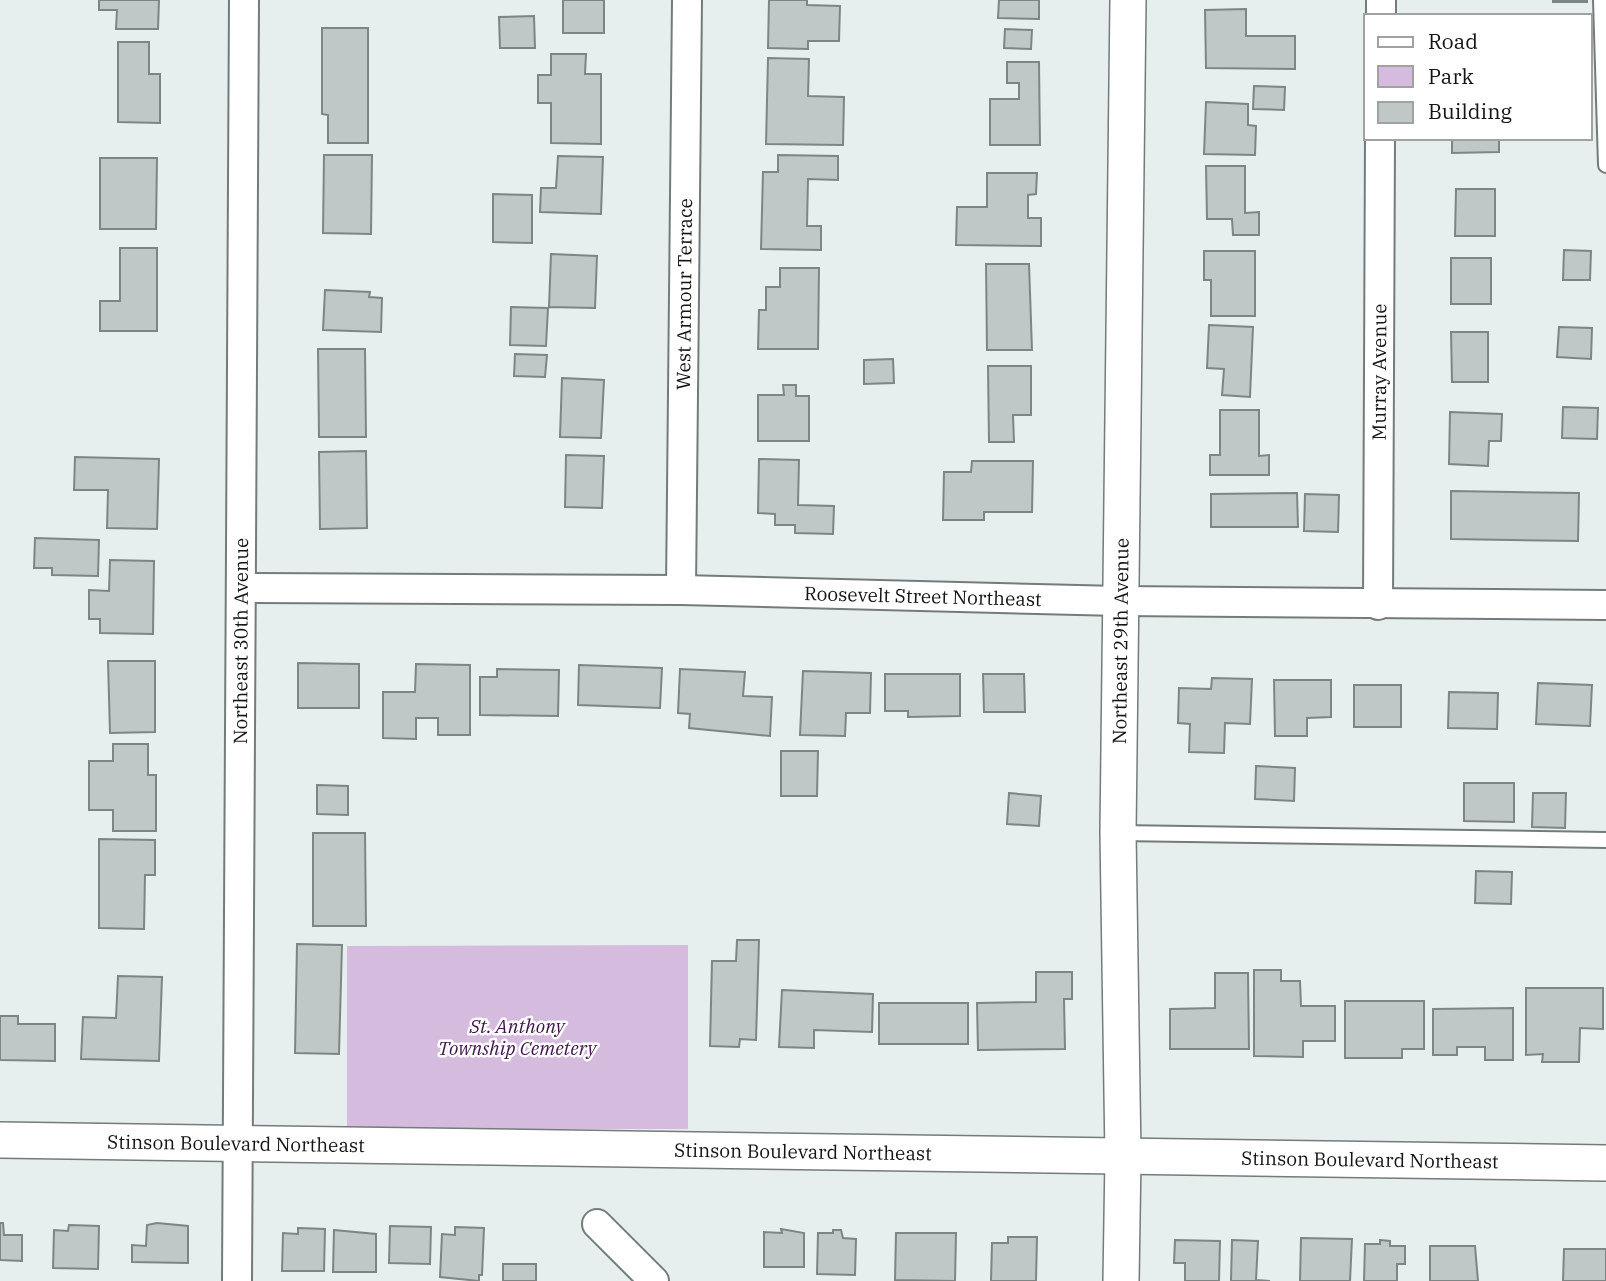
<svg xmlns="http://www.w3.org/2000/svg" width="1606" height="1281" font-family="'IBM Plex Serif',serif">
<rect width="100%" height="100%" fill="#e6eeee"/>
<path fill="#d5bbde" d="M688,945V1129H347V946Z"/>
<path fill="#c0c7c7" stroke="#7e8585" stroke-width="2" d="M99,0H159L158,29H116L117,10H99Z
M563,0H604V33H563Z
M769,0H807V5L840,6L839,41H808V49L768,48Z
M999,0H1039V19L998,18Z
M1553,0H1587V2H1553Z
M1246,9V36H1295V69L1206,68L1205,10Z
M534,16L535,48H500L499,17Z
M322,28H368V143H328V115L322,114Z
M1005,29L1032,30L1031,49L1004,48Z
M118,42H149V74H160V123L118,122Z
M551,54H586L585,74H601V144L551,143V103H538V75H551Z
M768,58L809,59L808,96L844,97L843,145L766,144Z
M1007,62H1039L1040,145H990V99H1019V83H1007Z
M1254,86L1285,87L1284,110L1253,109Z
M1206,102L1248,104V125L1256,126L1255,155L1204,154Z
M1452,138H1499V152L1452,153Z
M324,155H372L371,234L323,233Z
M778,155L838,156V180L808,179L807,226H821V250L761,249L763,172H778Z
M558,156L603,157L601,214L540,212L541,188H556Z
M100,158H157L156,229H100Z
M1206,166H1245V213L1259,212V235H1233L1232,219H1207Z
M987,173H1037L1036,194L1028,195V218H1041V246L956,245L957,207H987Z
M1456,189H1495V236H1455Z
M493,194L532,195V243L493,242Z
M120,248H157V331H100V301H120Z
M1564,250L1591,251L1590,280H1563Z
M1204,251H1255V316H1211V280H1204Z
M551,254L597,256L595,308L549,307Z
M1451,258H1491V304H1451Z
M986,264H1029L1032,350H987Z
M780,268H819L818,349H758L759,310H766V287H780Z
M325,290L370,292L369,297L382,298L381,332L323,330Z
M511,307L548,308L546,346L510,345Z
M1209,325L1253,327L1250,397L1222,395L1224,369L1207,368Z
M1559,327L1592,328L1591,359L1557,357Z
M1451,332H1488V382H1452Z
M318,349H365L366,437H319Z
M515,354L547,355L545,377L514,376Z
M893,359L894,383L864,384V360Z
M988,366H1031V415H1013L1014,442H989Z
M562,378L604,380L601,438L560,437Z
M783,385H796V396H809V441H758V395H784Z
M1563,407L1598,408L1597,439L1562,438Z
M1220,410H1259V456L1269,455V475H1210V455H1220Z
M1450,412L1502,414L1501,441H1489L1488,466L1449,464Z
M366,451L367,528L320,529L319,452Z
M566,455L604,456L602,508L565,507Z
M75,457L159,459L157,529L107,528L108,490H74Z
M759,459L799,460L798,505L834,506L833,534L795,533V525H775V514L758,513Z
M972,461H1033L1032,512H984V520H943L944,472H971Z
M1451,491L1579,493L1578,541L1451,539Z
M1297,493L1298,527H1211V494Z
M1305,494L1339,495L1338,532L1304,531Z
M35,538L99,540L98,576L52,575V568H34Z
M110,560L154,561L153,634L100,633V619H89V590L109,591Z
M108,661H155V732L110,733Z
M298,663L359,664V708H298Z
M416,664L470,665V735H438V718H416V739L383,738V692H415Z
M579,665L662,668L660,708L578,705Z
M497,669L559,670L558,716L480,715V677H497Z
M680,669L745,672L743,696L772,697L770,736L689,728L690,714L678,713Z
M803,671L871,673L870,713H846L845,736L800,735Z
M885,674H960V716L908,717V711H885Z
M983,674H1024L1025,712H984Z
M1212,678L1252,679L1250,724L1225,723L1224,753L1189,752L1190,724L1178,723L1179,688L1211,689Z
M1274,680H1331V717L1307,718V736H1275Z
M1538,683L1592,685L1590,726L1536,724Z
M1354,685H1401V727H1354Z
M1449,692L1498,693L1497,729L1448,728Z
M113,744H148V775H156V831H113V810H89V761H113Z
M781,751H818L817,796H781Z
M1256,766L1295,768L1294,801L1255,799Z
M1464,783H1514V822L1464,821Z
M317,785L348,786V815L317,814Z
M1009,793L1041,796L1039,826L1007,824Z
M1533,793H1566L1565,828L1532,827Z
M313,833H365L366,926H313Z
M99,839L155,840V875H145L144,929L99,928Z
M1476,871L1512,872L1511,904L1475,903Z
M737,940H759L756,1040L740,1039L739,1047L710,1046L712,961H736Z
M297,944L342,945L339,1054L295,1053Z
M1254,970H1281V981H1300L1301,1006H1335V1041H1303V1057L1254,1056Z
M1036,972H1072V999H1064L1065,1049L978,1050L977,1003L1036,1002Z
M1215,973H1248L1249,1049H1170V1009L1215,1008Z
M118,976L162,977L159,1061L81,1059L83,1017L116,1018Z
M1526,988H1603V1029L1580,1028L1579,1062H1542L1543,1054L1526,1055Z
M782,990L873,994L872,1032L814,1030V1048L779,1047Z
M1345,1001H1424V1049H1402V1058H1345Z
M879,1003H968V1044H879Z
M1513,1008V1060H1485V1047H1457V1055H1433V1009Z
M0,1016H18V1024H55V1061L0,1060Z
M0,1223H3L4,1235H22V1261L0,1260Z
M157,1223L188,1226V1263L132,1262V1245L146,1246L147,1225Z
M69,1225L99,1226L98,1269L53,1268L54,1230L68,1231Z
M390,1226L431,1227L430,1264L389,1263Z
M455,1227L484,1228L482,1275H479V1281L440,1277L442,1234L455,1235Z
M298,1228L325,1229L324,1271H282L283,1233L298,1234Z
M781,1229L804,1233V1267H764V1232L782,1233Z
M334,1230L376,1234V1272H333Z
M833,1230H841L843,1238L856,1239L855,1275L817,1274L818,1233H833Z
M896,1233H956L955,1281L895,1280Z
M1008,1237H1037L1036,1281H991L992,1243H1008Z
M1301,1238L1352,1239L1350,1281H1300Z
M1175,1240L1220,1241L1219,1281H1185V1263H1174Z
M1232,1240L1258,1241L1256,1280L1270,1281H1231Z
M1380,1240L1390,1241V1246H1405V1264H1397V1281H1364L1365,1244H1380Z
M1430,1246H1475L1478,1281H1430Z
M1564,1249H1606V1281H1563Z
M503,1264H536V1281H503Z"/>
<g fill="none" stroke-linecap="round" stroke-linejoin="round">
<defs>
<path id="service" d="M1601,0L1606,165
M1119,833L1606,840"/>
<g id="minor">
<path d="M1381,16V0"/>
<path id="s1" d="M241,588L681,590L1119,601L1606,605"/>
<path id="s2" d="M681,590L687,0"/>
<path id="s3" d="M1378,605L1380,138"/>
<path d="M597,1224L654,1281"/>
<path id="s4" d="M237,1281L244,0"/>
</g>
<g id="tertiary">
<path id="s5" d="M0,1140L1606,1163"/>
<path id="s6" d="M1121,1281L1123,1157L1118,833L1128,0"/>
</g>
</defs>
<use href="#service" stroke="#747b7b" stroke-width="18"/>
<use href="#minor" stroke="#747b7b" stroke-width="32"/>
<use href="#tertiary" stroke="#747b7b" stroke-width="38"/>
<use href="#service" stroke="#fff" stroke-width="14"/>
<use href="#minor" stroke="#fff" stroke-width="28"/>
<use href="#tertiary" stroke="#fff" stroke-width="35"/>
</g>
<g text-anchor="middle" dominant-baseline="central" stroke-width="5" stroke-linejoin="round" paint-order="stroke">
<g font-size="19" fill="#131515" stroke="#fff">
<text stroke="none"><textPath href="#s2" startOffset="296">West Armour Terrace</textPath></text>
<text stroke="none"><textPath href="#s3" startOffset="233">Murray Avenue</textPath></text>
<text stroke="none"><textPath href="#s1" startOffset="682">Roosevelt Street Northeast</textPath></text>
<text stroke="none"><textPath href="#s6" startOffset="640">Northeast 29th Avenue</textPath></text>
<text stroke="none"><textPath href="#s4" startOffset="640">Northeast 30th Avenue</textPath></text>
<text stroke="none"><textPath href="#s5" startOffset="236">Stinson Boulevard Northeast</textPath></text>
<text stroke="none"><textPath href="#s5" startOffset="803">Stinson Boulevard Northeast</textPath></text>
<text stroke="none"><textPath href="#s5" startOffset="1370">Stinson Boulevard Northeast</textPath></text>
</g>
<g font-size="19" font-style="italic" fill="#3f154b" stroke="#fff">
<text x="517" y="1026">St. Anthony<tspan x="517" dy="22">Township Cemetery</tspan></text>
</g>
</g>
<rect x="1364" y="14" width="228" height="126" fill="#ffffff" stroke="#a1a1a1" stroke-width="2"/>
<rect x="1378" y="37" width="35" height="10" fill="#ffffff" stroke="#a1a1a1" stroke-width="2"/>
<text x="1428" y="49" font-size="21" fill="#131515">Road</text>
<rect x="1378" y="66" width="35" height="21" fill="#d5bbde" stroke="#a1a1a1" stroke-width="2"/>
<text x="1428" y="84" font-size="21" fill="#131515">Park</text>
<rect x="1378" y="102" width="35" height="21" fill="#c0c7c7" stroke="#a1a1a1" stroke-width="2"/>
<text x="1428" y="119" font-size="21" fill="#131515">Building</text>
</svg>
